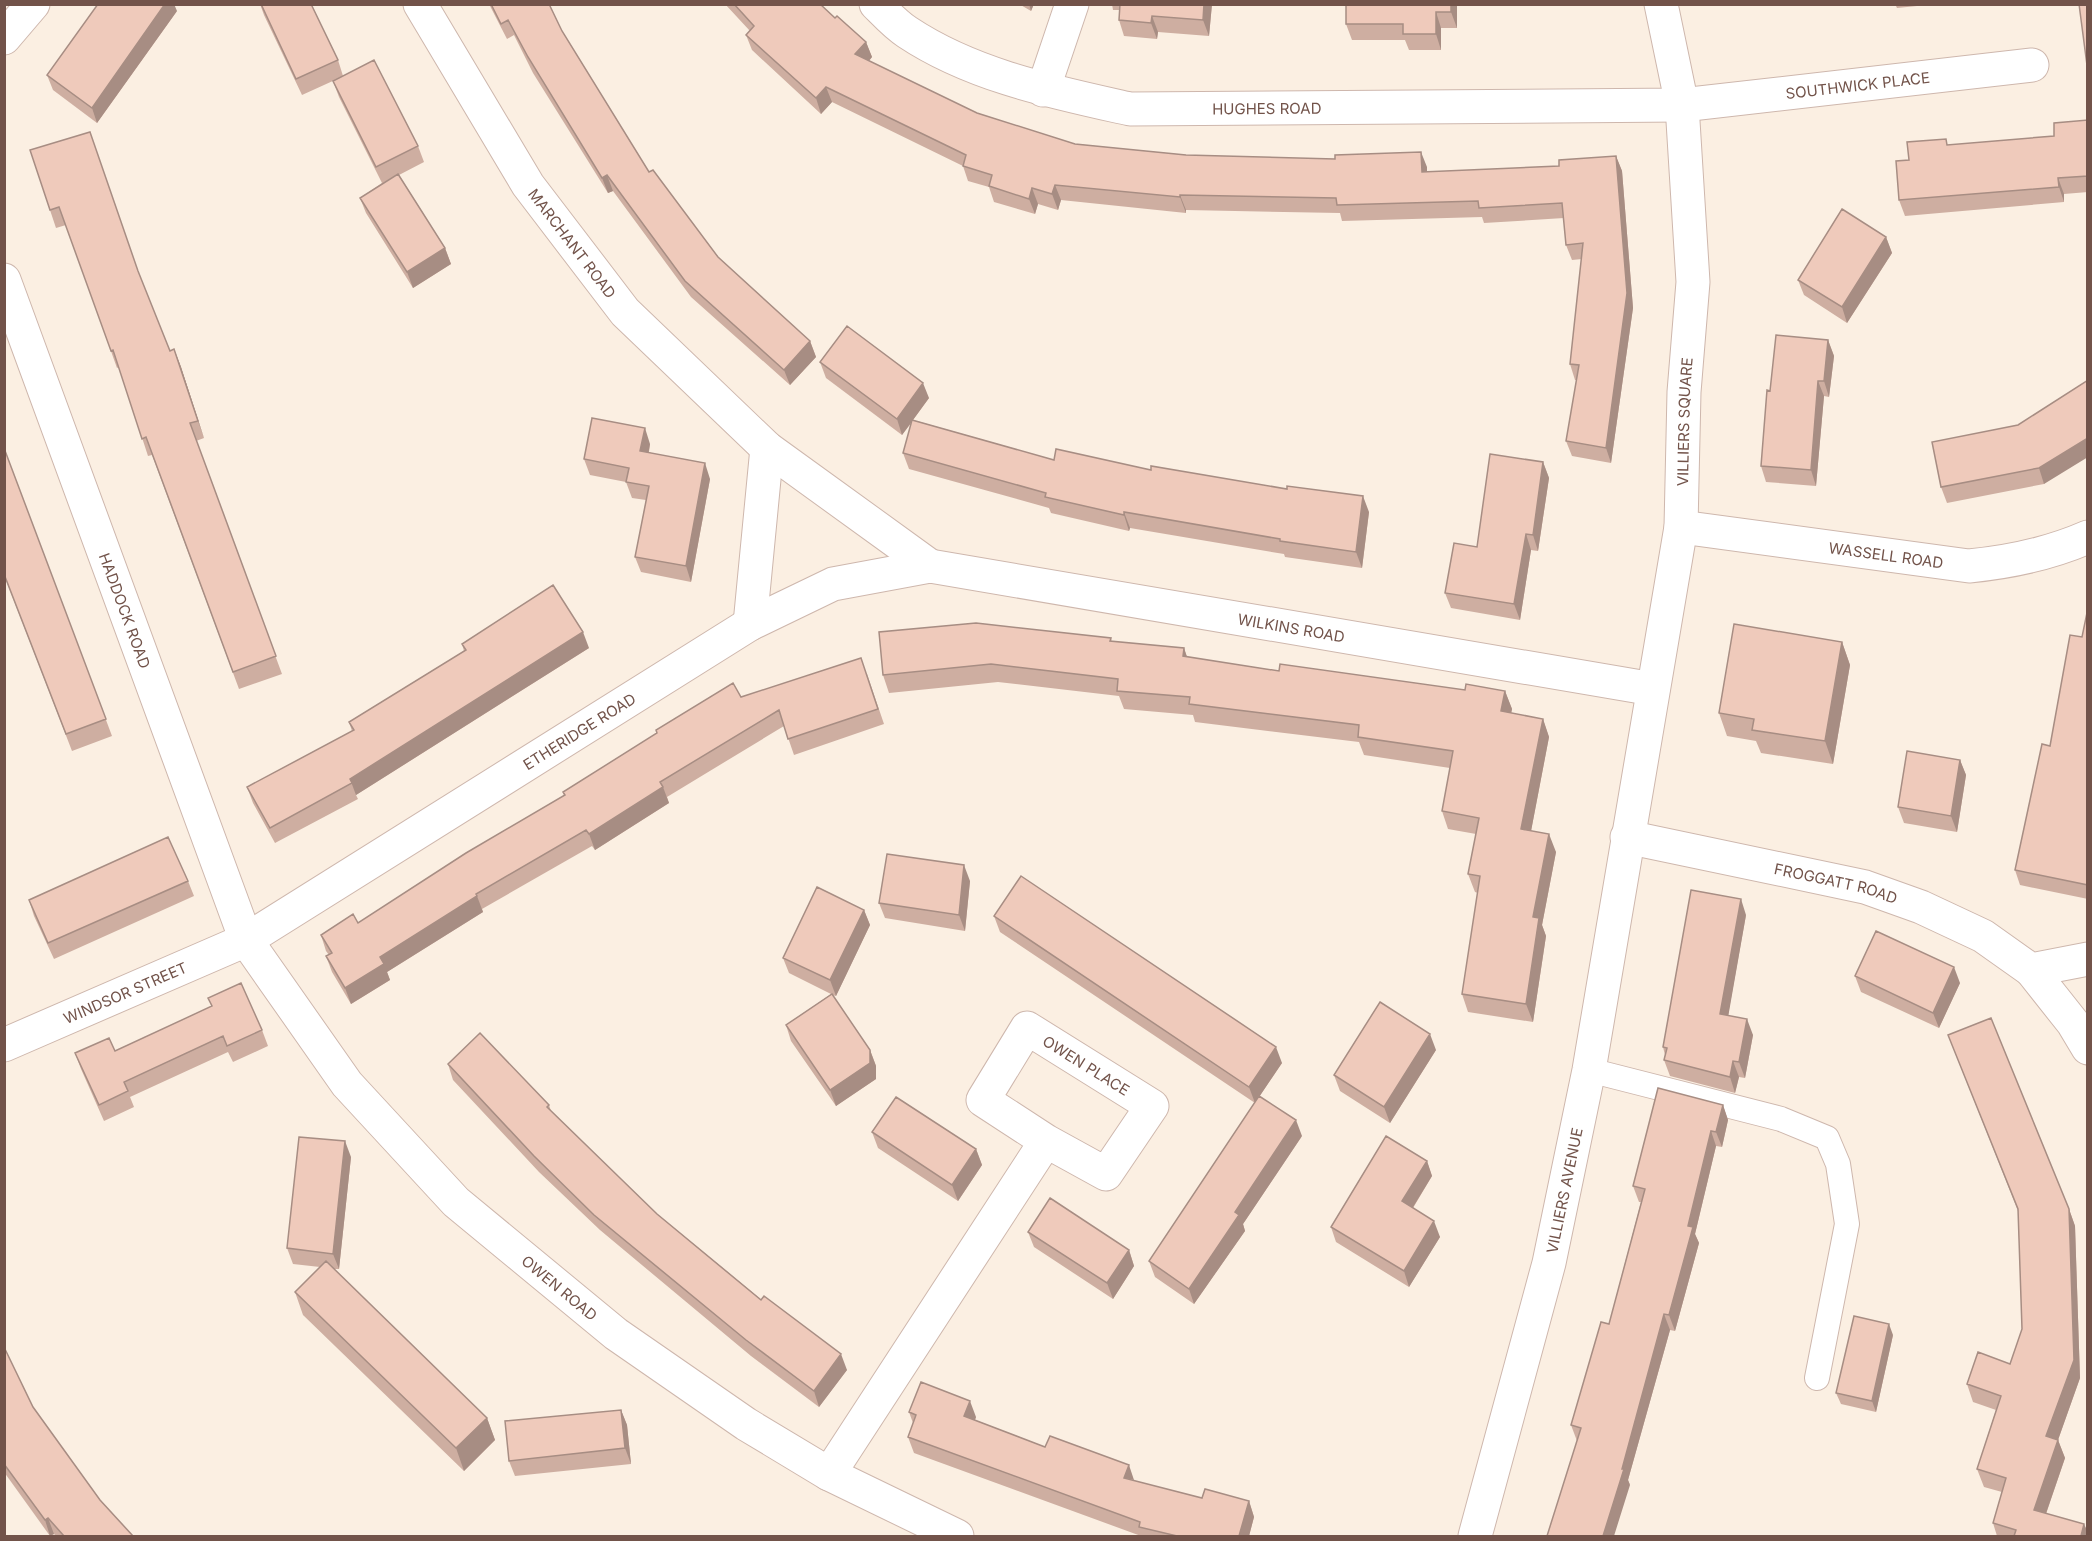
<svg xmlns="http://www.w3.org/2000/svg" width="2092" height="1541" font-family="Inter,sans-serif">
<rect width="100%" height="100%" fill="#fbefe2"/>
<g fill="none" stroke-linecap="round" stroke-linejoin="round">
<defs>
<path id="lane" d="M1589,1070L1781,1119L1827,1138L1838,1164L1847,1224L1817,1378"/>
<g id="street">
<path id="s1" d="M420,4L528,185L625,312L767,448L930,566"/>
<path id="s2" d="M876,4C886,14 896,25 907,32C973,76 1054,92 1130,109L1682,105L2032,65"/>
<path d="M4,38L33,4"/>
<path d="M1043,90L1072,4"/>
<path id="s3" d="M4,280L246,940L347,1084L456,1202L616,1334L746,1424L829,1474L957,1536"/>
<path id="s4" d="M1681,527L1969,566C2011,562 2049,554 2088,537"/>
<path d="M750,624L767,448"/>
<path id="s5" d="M1627,837L1865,887L1921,907L1983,936L2031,970L2088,959"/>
<path d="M2031,970L2073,1023L2088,1048"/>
<path id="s6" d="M4,1045L246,940L750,624L833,584L930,566L1653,689"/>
<path id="s7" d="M829,1474L1046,1141L983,1100L1027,1028L1152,1106L1106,1174L1046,1141"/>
<path id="s8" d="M1475,1536L1549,1263L1589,1070L1681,527L1684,392L1693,282L1682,105L1661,4"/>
</g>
</defs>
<use href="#lane" stroke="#ceb7ad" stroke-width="26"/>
<use href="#street" stroke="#ceb7ad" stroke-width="35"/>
<use href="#lane" stroke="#fff" stroke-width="24"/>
<use href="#street" stroke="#fff" stroke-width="33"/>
</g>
<path fill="#ceaea1" d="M260,4H311L338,60L343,76L418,146L424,162L399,175L445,248L451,264L413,288L366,213L360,198L382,183L339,97L333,81L335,80L302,95L264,15Z
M489,4H549L562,31L649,172L718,257L810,341L816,357L790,385L691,297L613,191L608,193L533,73L514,35L507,39Z
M725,4H820L835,18L866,42L872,57L869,61L977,113L1075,144L1186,155L1427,167V172L1559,166L1616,156L1622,171L1633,308L1611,463L1572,456L1566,441L1577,380H1575L1570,364L1582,259L1572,260L1566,245L1564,218L1484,223L1482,217L1342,221L1340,213L1186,210V213L1061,200L1058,210L1038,204L1035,214L994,202L989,187L968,181L963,166L832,102L821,114L752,50L746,35L750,31Z
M1019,4H1034L1031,11Z
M1112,4H1212L1209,36L1158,32L1157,39L1124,36L1119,20L1120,10H1113Z
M1457,4V28H1441V50H1409L1405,40H1352L1346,24Z
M1895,4H1927V5L1897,8Z
M177,11L97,123L53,90L47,75Z
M2088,120V192L2064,194V202L1905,216L1899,200L1909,160L1949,145L2054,136Z
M30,150L140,277L170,351L174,349L181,367L204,438L196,441L282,674L239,689L152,455L148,456L119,367L117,368L66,225L56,228Z
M1886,237L1892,253L1847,323L1804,295L1798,280Z
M1828,340L1834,356L1829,397L1824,396L1816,486L1766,482L1761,466L1770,391Z
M820,362L929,398L913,420L1054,460L1151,470L1369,512L1362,568L1285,557L1284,554L1130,528L1129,531L1051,513L1049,508L909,469L903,453L912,422L902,435L826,378Z
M2088,380L2044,484L1947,503L1941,487L2018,425Z
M650,444L649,452L710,479L691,582L641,572L635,557L646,500L632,498L626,482L590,475L584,459Z
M4,448L112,736L72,751L4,575Z
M1543,462L1549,478L1538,551L1531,550L1520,620L1451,608L1445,593L1477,547Z
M2088,608V899L2020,885L2015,870L2082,637Z
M1111,638L1112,642L1184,648L1187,657L1279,671L1465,690L1505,691L1512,709L1511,713L1543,719L1549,737L1531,831L1556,852L1542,925L1546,936L1533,1022L1468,1012L1462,994L1478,893L1475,892L1468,874L1476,834L1448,829L1442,811L1450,768L1364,755L1359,742L1195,722L1193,715L1124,709L1119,696L998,682L889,693L883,675Z
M1842,642L1850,665L1833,764L1761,753L1756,741L1727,736L1719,713Z
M462,644L589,648L356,795L358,799L275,843L253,803L247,787L352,731L349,722L464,651Z
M867,674L884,724L794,755L784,726L667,797L669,803L595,850L592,846L482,909L483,912L387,972L390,980L351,1004L332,972L326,956L329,955L326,951L321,935L358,923L564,796L563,792L657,733L656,730L741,697Z
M1960,760L1966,775L1957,832L1904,823L1898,807Z
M188,881L194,896L54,959L34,916L29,900Z
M970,881L965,931L885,918L879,903Z
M864,910L870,925L836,996L832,995L870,1050L876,1066V1079L836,1106L791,1041L786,1025L831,994L789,973L783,958Z
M1746,915L1728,1015L1753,1035L1745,1078L1739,1077L1735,1093L1670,1076L1664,1060L1665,1055L1663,1047Z
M994,916L1282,1063L1255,1103L1000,932Z
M1855,976L1960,983L1939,1028L1861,992Z
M208,998L262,1030L268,1046L233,1062L228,1052L130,1097L134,1107L104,1121L81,1069L75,1053L115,1051L212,1006Z
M1948,1035L2069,1209L2075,1226L2080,1378L2058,1440L2065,1458L2046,1514L2084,1524L2088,1533V1536H1997L1993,1523L2002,1492L1984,1487L1977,1469L1996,1410L1973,1402L1967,1384L2010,1364L2022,1329L2018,1211Z
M1436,1050L1390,1123L1340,1091L1334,1075Z
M448,1064L549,1105L551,1111L657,1214L847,1370L819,1407L751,1356L600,1230L539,1172L453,1080Z
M1723,1105L1728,1120L1722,1147L1716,1146L1695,1234L1699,1243L1675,1331L1670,1330L1628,1480L1630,1485L1577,1441L1571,1425L1609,1324L1641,1202H1639L1633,1186Z
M872,1132L976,1149L982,1165L958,1201L878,1148Z
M1302,1136L1243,1224L1245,1231L1194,1304L1155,1277L1149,1261Z
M351,1157L339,1269H334L487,1418L495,1440L464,1471L303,1315L295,1292L320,1267L293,1264L287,1248Z
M1427,1161L1432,1176L1413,1208L1440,1237L1409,1287L1336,1242L1331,1227Z
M1028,1232L1129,1250L1134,1266L1113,1299L1034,1247Z
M1893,1335L1876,1412L1841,1404L1836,1393Z
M4,1347L33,1407L100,1500L133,1536H56L54,1534L50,1536L4,1472Z
M621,1410L627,1425L631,1464L515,1476L509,1461Z
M909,1412L976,1417L975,1420L1134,1481L1202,1498L1249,1501L1254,1517L1249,1536H1141L914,1453L908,1437L913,1423Z"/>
<path fill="#a78d83" d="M165,4H174L177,11L97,123L92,108Z
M1029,4H1034L1031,11Z
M1204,4H1212L1209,36L1203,20Z
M1451,4H1457V28L1451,12Z
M1436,12L1441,28V50L1436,34Z
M1152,16L1158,32L1157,39L1151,23Z
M866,42L872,57L861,70L855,54Z
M826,87L832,102L821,114L816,98Z
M1421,152L1427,167V187L1422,172Z
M1616,156L1622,171L1633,308L1611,463L1606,448Z
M607,175L613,191L608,193L602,178Z
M2058,178L2064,194V202L2059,187Z
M1055,185L1061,200L1058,210L1052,194Z
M1032,188L1038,204L1035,214L1029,199Z
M1180,195L1186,210V213L1180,197Z
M1886,237L1892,253L1847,323L1842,307Z
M445,248L451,264L413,288L407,272Z
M1828,340L1834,356L1829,397L1824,381Z
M810,341L816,357L790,385L784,370Z
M174,349L181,367L204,438L198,421Z
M1818,381L1824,396L1816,486L1811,470Z
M923,383L929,398L902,435L897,419Z
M645,428L650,444L646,467L640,451Z
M2088,438V457L2044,484L2039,468Z
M1543,462L1549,478L1538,551L1533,535Z
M705,463L710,479L691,582L686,566Z
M1363,496L1369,512L1362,568L1356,552Z
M1124,512L1130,528L1129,531L1124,515Z
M1526,534L1531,550L1520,620L1514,604Z
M583,632L589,648L356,795L350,779Z
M1842,642L1850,665L1833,764L1825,741Z
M1184,648L1190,666L1183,656Z
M1505,691L1512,709L1508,729L1501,711Z
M1543,719L1549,737L1528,847L1521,829Z
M1960,760L1966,775L1957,832L1951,816Z
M663,787L669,803L595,850L589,834Z
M1549,834L1556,852L1542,925L1546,936L1533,1022L1526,1004L1533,917Z
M964,865L970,881L965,931L959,915Z
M477,896L483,912L387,972L390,980L351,1004L345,988L380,957Z
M1741,899L1746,915L1726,1029L1720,1014Z
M864,910L870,925L836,996L830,980Z
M1954,967L1960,983L1939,1028L1933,1013Z
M1747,1019L1753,1035L1745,1078L1739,1062Z
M1430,1034L1436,1050L1390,1123L1384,1107Z
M1276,1047L1282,1063L1255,1103L1249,1087Z
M870,1050L876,1066V1079L836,1106L830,1090Z
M1733,1061L1739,1077L1735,1093L1730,1077Z
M1723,1105L1728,1120L1722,1147L1716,1132Z
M1296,1120L1302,1136L1243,1224L1245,1231L1194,1304L1189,1289L1235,1212Z
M1711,1131L1716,1146L1695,1234L1699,1243L1675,1331L1669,1315L1688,1226Z
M345,1141L351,1157L339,1269L333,1254Z
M976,1149L982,1165L958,1201L952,1185Z
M1427,1161L1432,1176L1407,1217L1402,1201Z
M2069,1209L2075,1226L2080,1378L2053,1454L2046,1436Z
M1434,1221L1440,1237L1409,1287L1404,1271Z
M1129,1250L1134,1266L1113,1299L1107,1283Z
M1664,1314L1670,1330L1628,1480L1630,1485L1614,1536H1603Z
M1889,1324L1893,1335L1876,1412L1872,1401Z
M841,1354L847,1370L819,1407L814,1391Z
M970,1401L976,1417L970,1432L964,1416Z
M621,1410L627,1425L631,1464L625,1448Z
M487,1418L495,1440L464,1471L456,1448Z
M2058,1440L2065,1458L2041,1528L2034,1510Z
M1129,1465L1134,1480L1124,1478Z
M1249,1501L1254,1517L1249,1536H1239Z
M48,1518L54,1534L50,1536L45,1520Z
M2084,1524L2088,1533V1536H2081Z"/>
<path fill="#efcabb" stroke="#a78d83" stroke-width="1.5" d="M98,4H165L92,108L47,75Z
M261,4H311L338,60L296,79Z
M491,4H549L562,31L649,172L653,170L718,257L810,341L784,370L685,281L607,175L602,178L528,57L508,20L501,24Z
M734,4H820L835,18L837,16L866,42L855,54L977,113L1075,144L1186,155L1335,159V155L1421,152L1422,172L1559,166V160L1616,156L1627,293L1606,448L1566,441L1579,365L1570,364L1583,243L1566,245L1562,203L1479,208L1478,201L1337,205L1336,198L1180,195V197L1055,185L1052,194L1032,188L1029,199L989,186L992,175L963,166L966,155L826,87L816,98L746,35L754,26Z
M1120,4H1204L1203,20L1152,16L1151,23L1119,20Z
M1346,4H1451V12H1436V34H1403V24H1346Z
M2079,4H2088V73Z
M374,60L418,146L376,167L333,81Z
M2088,120V176L2058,178L2059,187L1899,200L1896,161L1909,160L1907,142L1946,139L1947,145L2054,136V123Z
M90,132L138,271L170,351L174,349L198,421L190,423L276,656L233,672L146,437L142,439L113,350L111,351L59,207L50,210L30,150Z
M398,174L445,248L407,272L360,198Z
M1842,209L1886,237L1842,307L1798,280Z
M847,326L923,383L897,419L820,362Z
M1776,335L1828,340L1824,381H1818L1811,470L1761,466L1767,390L1770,391Z
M2088,380V438L2039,468L1941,487L1932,442L2018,425Z
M592,418L645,428L640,451L705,463L686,566L635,557L649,486L626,482L629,468L584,459Z
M912,420L1054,460L1056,449L1151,470V466L1287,489V486L1363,496L1356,552L1280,541V539L1124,512V515L1045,497L1046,493L903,453Z
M4,448L106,719L66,734L4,574Z
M1490,454L1543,462L1533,535L1526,534L1514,604L1445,593L1454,543L1477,547Z
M553,585L583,632L350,779L352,783L270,828L247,787L354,730L349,722L466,650L462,644Z
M2088,608V885L2015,870L2042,744L2050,746L2070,635L2082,637Z
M976,623L1111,638L1110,641L1184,648L1183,656L1279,671L1280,664L1465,690L1466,684L1505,691L1501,711L1543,719L1521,829L1549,834L1533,917L1539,918L1526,1004L1462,994L1480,876L1468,874L1479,818L1442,811L1453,751L1358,737L1359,725L1189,704L1190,697L1117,691L1118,679L991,664L883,675L879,632Z
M1734,624L1842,642L1825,741L1752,730L1754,719L1719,713Z
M861,658L878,709L788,739L779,710L660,782L663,787L589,834L586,830L476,894L477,896L380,957L384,964L345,988L326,956L332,953L321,935L353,914L358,923L466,853L565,795L563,792L657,733L656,730L733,683L741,697Z
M1907,751L1960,760L1951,816L1898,807Z
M168,837L188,881L48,943L29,900Z
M887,854L964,865L959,915L879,903Z
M1021,876L1276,1047L1249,1087L994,916Z
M817,887L864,910L830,980L783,958Z
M1691,890L1741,899L1720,1014L1747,1019L1739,1062L1733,1061L1730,1077L1664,1060L1667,1048L1663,1047Z
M1876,931L1954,967L1933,1013L1855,976Z
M241,983L262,1030L227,1046L223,1036L124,1082L128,1091L99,1105L75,1053L109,1038L115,1051L212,1006L208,998Z
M832,994L870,1050V1063L830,1090L786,1025Z
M1380,1002L1430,1034L1384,1107L1334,1075Z
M1991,1018L2069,1209L2074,1360L2046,1436L2058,1440L2034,1510L2084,1524L2081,1536H2014L2016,1530L1993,1523L2006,1478L1977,1469L2001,1396L1967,1384L1978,1352L2010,1364L2022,1329L2018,1209L1948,1035Z
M480,1033L549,1105L547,1107L657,1214L761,1300L764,1296L841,1354L814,1391L746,1340L594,1215L534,1156L448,1064Z
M1658,1088L1723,1105L1716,1132L1711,1131L1688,1226L1693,1227L1669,1315L1664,1314L1622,1469H1624L1603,1536H1547L1581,1428L1571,1425L1601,1322L1609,1324L1645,1189L1633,1186Z
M1259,1096L1296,1120L1235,1212L1239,1215L1189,1289L1149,1261Z
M896,1097L976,1149L952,1185L872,1132Z
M1386,1136L1427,1161L1402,1201L1434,1221L1404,1271L1331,1227Z
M299,1137L345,1141L333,1254L287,1248Z
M1050,1198L1129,1250L1107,1283L1028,1232Z
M326,1261L487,1418L456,1448L295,1292Z
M1854,1316L1889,1324L1872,1401L1836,1393Z
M4,1347L33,1407L100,1500L133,1536H64L48,1518L45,1520L4,1464Z
M921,1382L970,1401L964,1416L1045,1447L1050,1436L1129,1465L1124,1478L1202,1498L1205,1489L1249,1501L1239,1536H1177L1139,1527L1140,1522L908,1437L916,1415L909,1412Z
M621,1410L625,1448L509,1461L505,1421Z"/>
<g text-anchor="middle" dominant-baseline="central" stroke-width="5" stroke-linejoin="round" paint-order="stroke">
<g font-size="15" fill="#72534a" stroke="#fef3e8">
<text stroke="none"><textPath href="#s2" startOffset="1008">SOUTHWICK PLACE</textPath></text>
<text stroke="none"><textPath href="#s2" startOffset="416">HUGHES ROAD</textPath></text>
<text stroke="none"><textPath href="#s1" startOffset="284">MARCHANT ROAD</textPath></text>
<text stroke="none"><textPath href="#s8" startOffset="1136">VILLIERS SQUARE</textPath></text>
<text stroke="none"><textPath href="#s4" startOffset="207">WASSELL ROAD</textPath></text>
<text stroke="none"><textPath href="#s3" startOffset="352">HADDOCK ROAD</textPath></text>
<text stroke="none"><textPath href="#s6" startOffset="1416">WILKINS ROAD</textPath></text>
<text stroke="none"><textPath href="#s6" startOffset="657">ETHERIDGE ROAD</textPath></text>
<text stroke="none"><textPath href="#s5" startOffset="214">FROGGATT ROAD</textPath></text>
<text stroke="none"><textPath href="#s6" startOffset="132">WINDSOR STREET</textPath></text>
<text stroke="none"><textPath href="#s7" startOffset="627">OWEN PLACE</textPath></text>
<text stroke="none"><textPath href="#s8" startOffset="357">VILLIERS AVENUE</textPath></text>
<text stroke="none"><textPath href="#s3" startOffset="1174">OWEN ROAD</textPath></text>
</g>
</g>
<rect width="2092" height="1541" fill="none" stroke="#72534a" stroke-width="12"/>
</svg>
